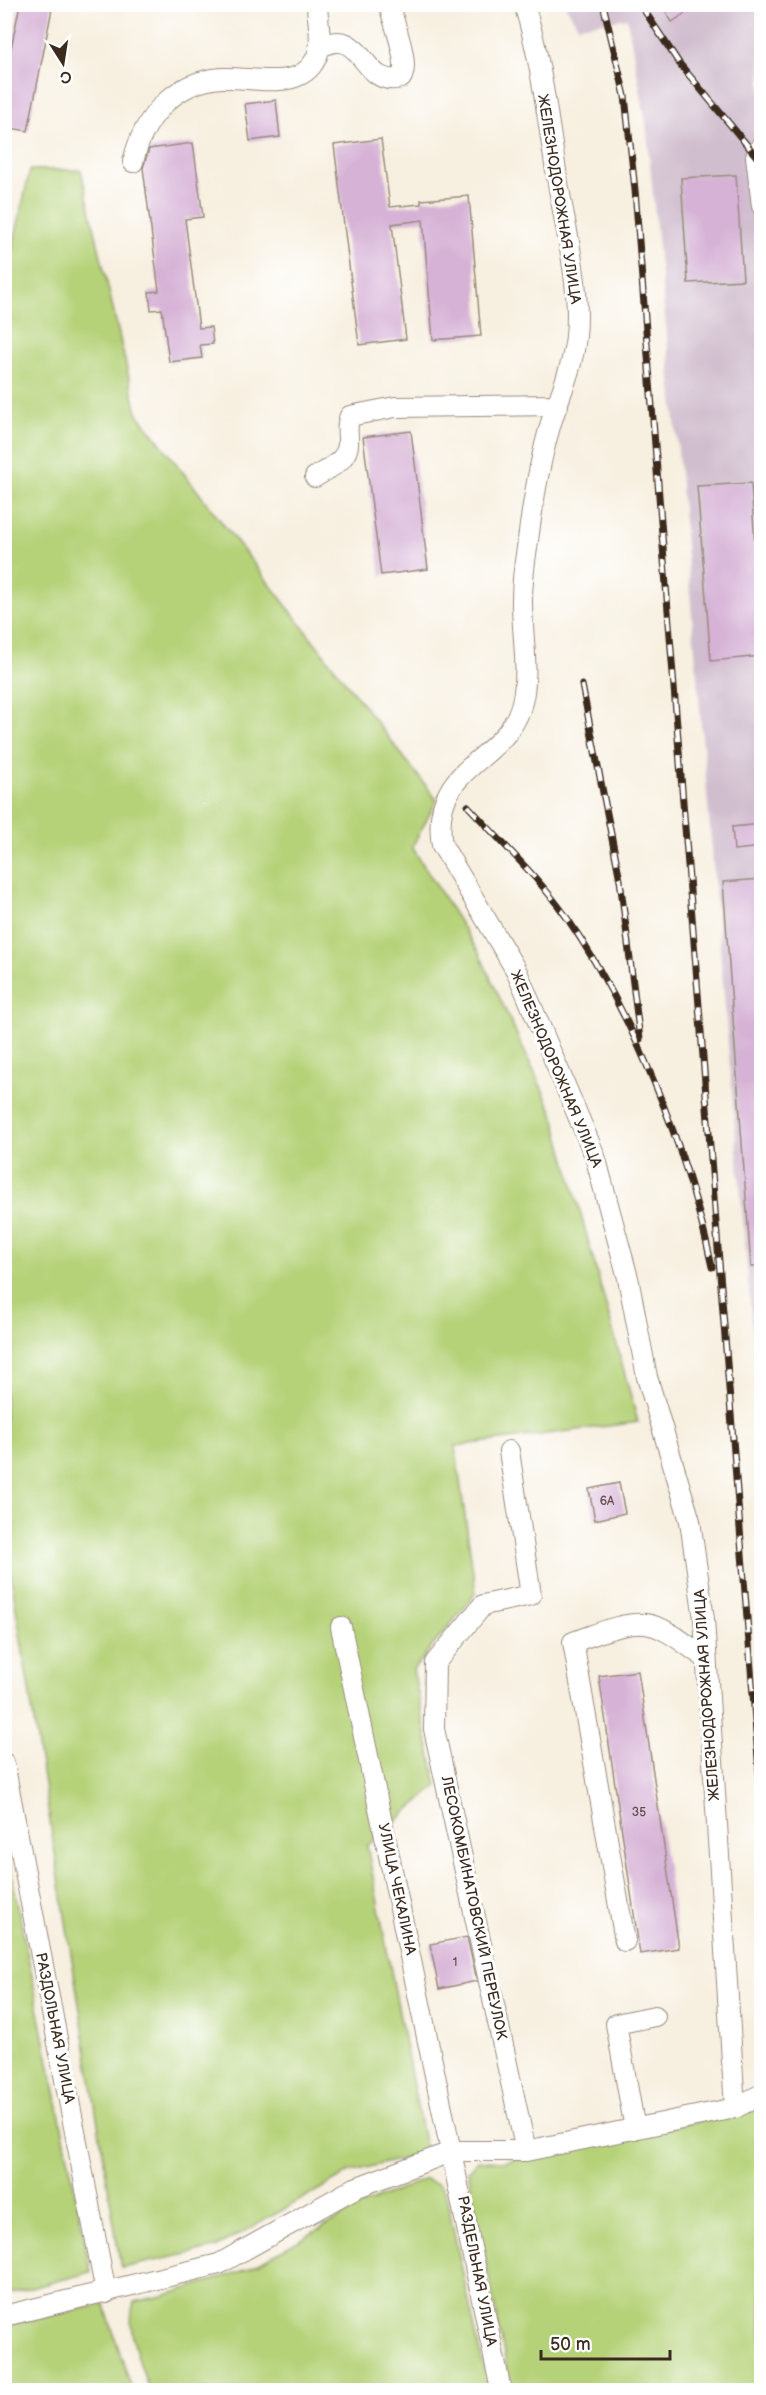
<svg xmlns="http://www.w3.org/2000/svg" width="766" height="2395" font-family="'Balsamiq Sans',sans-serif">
<rect width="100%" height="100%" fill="#fff"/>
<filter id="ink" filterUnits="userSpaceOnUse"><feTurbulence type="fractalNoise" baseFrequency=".0167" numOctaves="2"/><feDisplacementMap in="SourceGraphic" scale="12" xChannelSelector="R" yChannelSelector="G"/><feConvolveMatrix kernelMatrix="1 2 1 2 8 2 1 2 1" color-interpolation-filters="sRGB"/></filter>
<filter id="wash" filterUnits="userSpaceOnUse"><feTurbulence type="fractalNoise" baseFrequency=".008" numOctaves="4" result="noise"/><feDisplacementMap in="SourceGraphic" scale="24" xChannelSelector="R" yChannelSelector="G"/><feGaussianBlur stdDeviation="1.35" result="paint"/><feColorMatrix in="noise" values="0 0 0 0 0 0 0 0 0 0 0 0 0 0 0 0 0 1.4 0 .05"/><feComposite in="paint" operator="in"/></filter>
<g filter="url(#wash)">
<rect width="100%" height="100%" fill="#f7efdf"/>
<path fill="#d0bdce" d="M565,5H761V1433L678,450L646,123L627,18L578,26Z"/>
<path fill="#b5d278" stroke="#787e4b" stroke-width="1.5" d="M30,170H81L137,413L437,800L412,847L479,953L553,1113L638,1422L455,1446L476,1593L413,1670L437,1786L367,1846L426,2153L350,2172L215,2248L121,2268L5,1539L4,287Z
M4,1837L91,2272L5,2295H4Z
M761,2101V2390H511L468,2171L478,2160L501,2162L735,2114Z
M425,2179L439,2184L446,2195L488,2390H149C140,2363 125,2330 134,2302L163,2296L248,2269L361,2206Z
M104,2304L132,2390H5V2326Z"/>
<g id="blocks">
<path fill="#d6b2d6" d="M20,4H53L28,131L4,127V83Z
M661,4H699L672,22Z
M276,100L280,137L250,141L245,104Z
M381,139L390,207L421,204V200L469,196L481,336L433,340L423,220L392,224L406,339L359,345L334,145Z
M193,143L203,217L185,219L199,328L211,327L213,344L200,345L202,358L169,362L162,309L151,310L149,292L159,291L143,168L149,149Z
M736,175L743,280L688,283L681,178Z
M411,431L428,569L381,575L363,437Z
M751,483L762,656L711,661L697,486Z
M762,824V847L734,850L732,827Z
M762,879V1267H751L723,882Z
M619,1483L625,1513L595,1520L589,1489Z
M638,1671L679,1948L640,1954L599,1676Z
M467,1937L477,1981L439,1989L430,1944Z"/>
</g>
</g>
<g filter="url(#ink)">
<use href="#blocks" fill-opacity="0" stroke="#998c7e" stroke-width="1.5"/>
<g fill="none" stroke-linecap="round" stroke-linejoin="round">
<defs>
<path id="minor" d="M524,4C542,62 548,124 558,183C566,232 581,286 576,336C573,367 560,394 551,423C539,463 532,507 527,548C524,566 522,584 522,602C522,634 529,667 523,698C511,764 428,761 442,845L517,972L595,1156L628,1278L647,1377L690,1521L704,1619L735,2108
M319,48C364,22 360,89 401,78C411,64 393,22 389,4
M762,145L756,156L762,206
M133,162C143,118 174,81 222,78C254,76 307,95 319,50C322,37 317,18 317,4
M315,477C329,468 350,460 348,440C348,430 346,425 350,416L395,407L558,405
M509,1451L531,1595L483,1605L435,1663L434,1729L526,2151
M341,1627L501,2390
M4,1763L106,2293
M625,1941L573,1642C595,1635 621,1622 645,1624C666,1626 688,1647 706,1658
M635,2129L616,2024L655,2016
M4,2316L219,2264L355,2188L453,2151H526L735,2108L762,2094"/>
</defs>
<use href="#minor" stroke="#998c7e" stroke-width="22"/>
<use href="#minor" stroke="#fff" stroke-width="20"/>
<defs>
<path id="rail" d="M603,4L625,96L635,190L762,1809
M640,4L679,63L762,163
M582,685L620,880L640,1039
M468,806C500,841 537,876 565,915C634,1015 687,1149 712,1267"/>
</defs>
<use href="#rail" stroke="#3b2a1e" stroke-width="7"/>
<use href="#rail" stroke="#fff" stroke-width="4.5" stroke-dasharray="14" stroke-linecap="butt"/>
</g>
</g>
<g text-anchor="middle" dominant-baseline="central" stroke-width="6" stroke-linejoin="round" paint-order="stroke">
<g font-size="12" fill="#624c4c">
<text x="607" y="1501">6А</text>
<text x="639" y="1812">35</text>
<text x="455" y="1962">1</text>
</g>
<g font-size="15" fill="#3b2a1e" stroke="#fff">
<text transform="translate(559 199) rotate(81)">ЖЕЛЕЗНОДОРОЖНАЯ УЛИЦА</text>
<text transform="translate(556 1069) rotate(67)">ЖЕЛЕЗНОДОРОЖНАЯ УЛИЦА</text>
<text transform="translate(707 1695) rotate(-94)">ЖЕЛЕЗНОДОРОЖНАЯ УЛИЦА</text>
<text transform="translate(397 1889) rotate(78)">УЛИЦА ЧЕКАЛИНА</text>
<text transform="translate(474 1908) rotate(78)">ЛЕСОКОМБИНАТОВСКИЙ ПЕРЕУЛОК</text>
<text transform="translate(55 2028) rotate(79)">РАЗДОЛЬНАЯ УЛИЦА</text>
<text transform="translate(477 2271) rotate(79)">РАЗДЕЛЬНАЯ УЛИЦА</text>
</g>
</g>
<rect width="766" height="2395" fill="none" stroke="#fff" stroke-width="24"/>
<g transform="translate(63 63) rotate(168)" stroke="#ffffff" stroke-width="4.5" paint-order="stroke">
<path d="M0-4.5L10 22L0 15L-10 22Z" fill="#3b2a1e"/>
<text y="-9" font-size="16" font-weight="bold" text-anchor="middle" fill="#3b2a1e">С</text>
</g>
<path d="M541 2350v9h129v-9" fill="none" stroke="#3b2a1e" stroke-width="3"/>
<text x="550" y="2350" font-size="18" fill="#3b2a1e" stroke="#ffffff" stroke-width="4.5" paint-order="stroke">50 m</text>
</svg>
